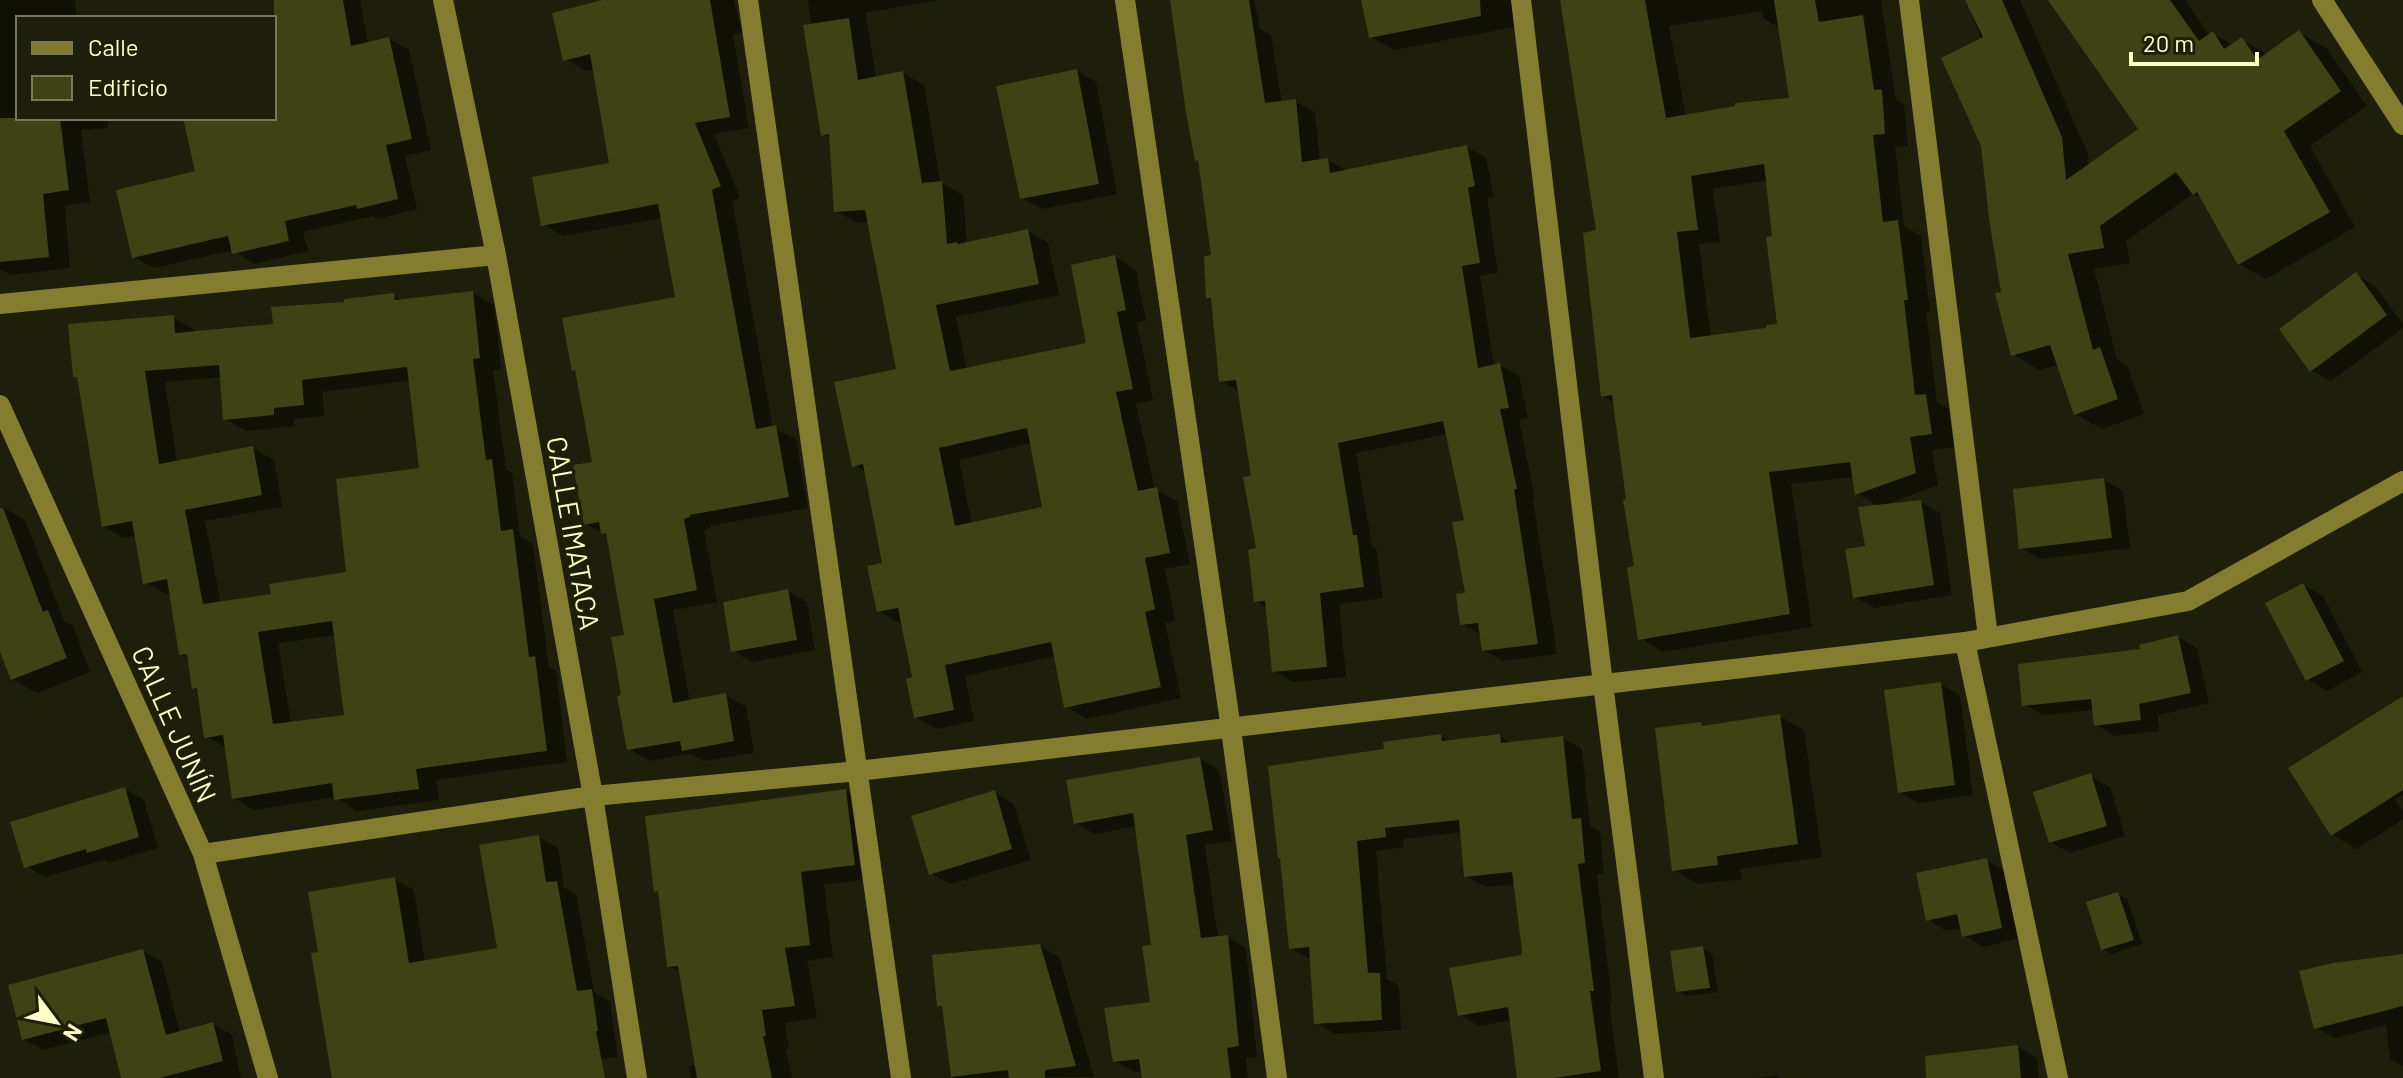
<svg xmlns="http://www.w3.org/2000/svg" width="2403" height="1078" font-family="Barlow,sans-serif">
<rect width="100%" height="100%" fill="#1e1f0a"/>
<path fill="#0007" fill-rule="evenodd" d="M0,0H75L77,18H18V118H107L108,128L81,130L90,202L65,206L70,268L11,275L0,269Z
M291,0H360L368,44L389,39L409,50L431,150L405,156L417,209L378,219L373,216L303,232L308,251L254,264L234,250L154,268L134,257L197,173L243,118H274V59Z
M610,0H734L742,33L733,35L749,128L714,134L740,198L732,201L773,428L796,439L808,508L710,526V528L704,530L717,602L673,610L690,702L725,695L746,707L754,753L704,761L690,754L650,761L629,749L624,697L626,636L608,535L585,524L595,463L577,372L573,370L677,298L662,218L563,236L543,224L611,165L594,69L586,71L565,59Z
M808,0H938L866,13L876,78L903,73L924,85L940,182L963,195L967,244L1028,231L1048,243L1059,295L956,317L967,370L1088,344L1115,257L1136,270L1146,321L1137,323L1153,400L1136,404L1155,490L1177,501L1190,564L1165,569L1175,621L1165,623L1181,698L1087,719L1066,707L1056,656L965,676L974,721L937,729L916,717L914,679L903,622L899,623L878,611L885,564L867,473L854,465L899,371L869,222L857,223L836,211L831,139L823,134ZM1032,443L1045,509L972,525L959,460Z
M1173,0H1254L1260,29L1271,35L1282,103L1295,101L1315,112L1320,162L1328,160L1347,171L1467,147L1486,158L1494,197L1487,198L1498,273L1480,276L1494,366L1500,365L1519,376L1528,418L1519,420L1535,499L1533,500L1557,654L1503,661L1483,650L1481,635L1462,624L1467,595L1466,522L1448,434L1356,453L1372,545L1376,548L1383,598L1339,604L1346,677L1293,682L1274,671L1267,608L1256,601L1258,550L1253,477L1240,392L1221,381L1214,300L1208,297L1213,257L1200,161L1196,159Z
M1363,0H1514L1520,26L1394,50L1371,37Z
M1562,0H1888L1881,1L1896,100L1904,105L1908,146L1895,147L1904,226L1921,236L1930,312H1926L1937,402L1949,409L1954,447L1932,450L1938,485L1887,504L1921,502L1940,513L1952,595L1874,608L1855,597L1880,507L1857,493L1854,477L1791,484L1812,627L1663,652L1640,638L1636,568L1615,403L1603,396L1598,232ZM1762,11L1763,18L1780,28L1791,100L1686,116L1669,26ZM1768,180L1775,238L1780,325L1769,329L1711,338L1699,244L1720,242L1713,189Z
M1968,0H2020L2088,154L2089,166L2141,129L2051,0H2189L2186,2L2210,36L2213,34L2233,45L2242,40L2268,55L2299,33L2326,48L2367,106L2310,146L2355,227L2266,279L2239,264L2203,199L2193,194L2126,241L2130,263L2094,269L2117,360L2127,365L2144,414L2102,429L2076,414L2058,365L2039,370L2013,354L2004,293L1981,40Z
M1077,71L1096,82L1117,194L1042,209L1022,198Z
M2356,275L2375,286L2403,324V328L2331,381L2311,370Z
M473,293L494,305L501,369L493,370L506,469L512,473L520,536L533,544L549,667L556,670L567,762L436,780L439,800L357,811L336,797L254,810L234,798L227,748L206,736L199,691L194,688L190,660L181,654L172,593L166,594L145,582L136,536L124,538L103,526L80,379L75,376L174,318L194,330L195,334L275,326L346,303L393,295L403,301ZM222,377L225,419L246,431L294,426V419L324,416L323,392L410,380L421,470L349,573L273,596L221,604L205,521L282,507L274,460L253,448L177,463L165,382ZM336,635L346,717L291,723L278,643Z
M2104,480L2123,491L2130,548L2040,559L2021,548Z
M1,506L25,520L64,621L73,626L90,672L37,693L12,679L0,646Z
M2303,585L2323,596L2362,672L2327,691L2307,679Z
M788,591L807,602L815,650L752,662L733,650Z
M2178,637L2197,648L2209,703L2158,715L2159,731L2115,736L2096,725L2094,710L2043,715L2024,704Z
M1940,684L1960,695L1973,795L1919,803L1899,792Z
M2403,698V795L2395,799L2403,812V819L2357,849L2332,834Z
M1779,716L1804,730L1822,857L1740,869L1742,879L1698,884L1674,870L1701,724L1706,727Z
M1440,736L1450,742L1499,736L1513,744L1563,738L1582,749L1590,826L1600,831L1604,874H1597L1612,1001L1609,1002L1619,1078H1519L1511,1020L1479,1026L1460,1015L1523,957L1515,884L1486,887L1466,876L1462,832L1403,839L1404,847L1376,851L1387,979L1399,986L1401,1030L1335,1034L1316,1023L1310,959L1291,948L1386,751Z
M1200,759L1219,770L1232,841L1205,845L1218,938L1227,937L1246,948L1257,1057L1246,1058L1248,1078H1144L1143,1071L1134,1072L1115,1061L1153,1003V947L1137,826L1095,834L1075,823Z
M2090,776L2110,787L2125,836L2070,853L2050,842Z
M125,789L144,800L158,848L108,863L104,860L45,877L26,866Z
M846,791L869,805L878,878L824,885L833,957L807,961L817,1018L785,1023L789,1048L786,1049L792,1078H691L689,1066L697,1064L682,973L669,966L660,893L656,891Z
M995,793L1014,804L1031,860L950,884L930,873Z
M539,837L558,848L564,887L576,894L594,992L610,1002L618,1057L488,1078H334L320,953L394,879L414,890L425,962L500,950Z
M1987,860L2006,871L2021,938L1983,947L1964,935L1962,928L1947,931L1928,920Z
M2118,894L2127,899L2142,944L2112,954L2103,949Z
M1039,946L1059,957L1094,1077L953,1078L944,1008L939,1005Z
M1703,948L1712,954L1718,992L1687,996L1678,991Z
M142,951L162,962L180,1033L213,1024L232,1035L241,1078H123L111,1032L43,1050L24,1039Z
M2403,956V1066L2390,1059L2386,1025L2335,1038L2315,1027Z
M2018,1047L2037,1058L2039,1078H1938Z
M1777,1075L1781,1078H1757Z"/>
<path fill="#3e4214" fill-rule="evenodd" d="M274,0H343L351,46L389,37L412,139L386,145L398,199L357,209L356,205L285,221L289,241L232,254L228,236L132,258L116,190L195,171L183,118H274Z
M602,0H710L730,117L695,123L721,186L712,190L756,429L776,425L789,497L690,515V517L684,519L697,590L654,599L673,703L726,693L734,741L682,751L680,741L627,750L617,696L621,695L611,637L624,635L606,533L601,534L599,522L584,525L573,465L592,462L575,370L572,371L562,318L675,297L658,204L541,226L532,177L609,163L590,54L563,61L552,13Z
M1170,0H1249L1265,103L1296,99L1302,162L1328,158L1330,173L1467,145L1475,186L1468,188L1480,263L1462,266L1478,368L1500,363L1509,408L1500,409L1517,489H1514L1538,644L1482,651L1478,623L1460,625L1456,594L1465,593L1452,522L1464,520L1443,421L1338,443L1353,535H1357L1364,587L1320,593L1327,667L1272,672L1265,601L1254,602L1248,550L1256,548L1243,477L1251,476L1236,380L1219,382L1211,298H1206L1204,256L1211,255L1198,160L1195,161L1186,113Z
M1361,0H1480L1481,16L1369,38Z
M1560,0H1645L1666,118L1735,106V103L1789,98L1774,0H1815L1819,22L1863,15L1874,90L1882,89L1885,134L1873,135L1883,222L1898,220L1908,300H1904L1915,395L1926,394L1932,434L1910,437L1916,473L1855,495L1850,462L1769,472L1790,614L1638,640L1627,568L1634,566L1623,500L1626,499L1612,395L1601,397L1583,233L1596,230ZM1764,164L1772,236L1766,237L1777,324L1766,325V328L1690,338L1677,232L1698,230L1691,176Z
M1965,0H2002L2062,137L2066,180L2138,129L2048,0H2170L2199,41L2213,31L2224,49L2242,37L2257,60L2299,30L2341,91L2284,131L2330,212L2238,265L2197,192L2193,195L2176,172L2100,226L2104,248L2068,254L2093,350L2100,347L2118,399L2074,415L2050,345L2011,356L1995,293L2001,292L1989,219L1981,146L1941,58L1983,37Z
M849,18L858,80L903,71L922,183L942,181L947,244L957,242L958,244L1028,229L1039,284L936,305L950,371L1086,343L1071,265L1115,255L1126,310L1117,312L1133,389L1116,392L1138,491L1157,487L1170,553L1145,558L1155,609L1145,612L1161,687L1064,708L1051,642L945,665L954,710L914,718L906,679L912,677L898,608L877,612L867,566L882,563L863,464L852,467L834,382L896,369L865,210L834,212L829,134L821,136L803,25ZM1027,428L1042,507L955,526L939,448Z
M1077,69L1099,184L1020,199L996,86Z
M0,118H60L69,190L43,194L49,257L0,262Z
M2356,272L2387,315L2310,372L2279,329Z
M473,291L480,358L473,359L486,460L492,459L501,531L513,529L529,657L535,656L547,751L416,769L419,789L334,800L332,783L232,799L223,735L204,738L197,688L192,689L187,654L179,655L167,579L143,584L132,521L102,527L77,377H73L68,324L174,315L175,333L273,324L271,307L344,302V299L394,293L395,300ZM219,365L223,420L274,415V408L304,405L302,380L407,367L419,468L336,479L346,572L269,584L271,594L203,604L185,510L262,495L253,446L159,464L145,371ZM332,621L344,715L273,724L258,632Z
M2104,478L2112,538L2019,549L2013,489Z
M1921,500L1934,585L1853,598L1845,549L1865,546L1858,507Z
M0,508H3L43,612L48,610L67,658L11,680L0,652Z
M2303,583L2344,661L2306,681L2265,603Z
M788,589L797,640L731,652L723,602Z
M2178,635L2191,693L2139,704L2141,720L2094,726L2091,699L2022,706L2018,664L2140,649L2139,645Z
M1941,682L1955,785L1898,793L1884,690Z
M2403,696V790L2331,836L2288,768Z
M1780,714L1798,844L1717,856L1718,865L1672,871L1655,728L1701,722L1702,726Z
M1441,734L1442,741L1500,734L1501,743L1563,736L1572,819L1581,818L1585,863L1578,864L1594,991H1590L1601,1071L1554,1078H1517L1508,1007L1458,1016L1449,968L1521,955L1522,951L1512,872L1464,877L1459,820L1385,828L1386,837L1357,841L1368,973H1380L1382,1020L1314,1024L1309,947L1289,949L1280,858H1278L1268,766L1384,749L1383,742Z
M1200,757L1213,830L1186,835L1201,938L1228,935L1239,1046L1227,1048L1231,1078H1142L1139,1059L1113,1062L1104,1008L1150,1002L1142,946L1151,945L1133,813L1074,824L1066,780Z
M2091,773L2107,826L2049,843L2033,792Z
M125,787L139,837L87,853L86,849L24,868L10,822Z
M846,789L855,865L801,872L810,945L785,948L795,1006L762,1010L766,1036H763L772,1078H697L678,966L667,967L658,891L654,892L645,816Z
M995,790L1012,849L929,875L911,816Z
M539,835L546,882L557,881L577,991L592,989L598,1031H596L605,1078H332L311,953L318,952L308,892L395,877L409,963L497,948L479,845Z
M1987,858L2002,928L1962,937L1957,914L1926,921L1916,873Z
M2118,892L2134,940L2101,950L2086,902Z
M1040,944L1076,1066L1045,1070V1078H1009L1008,1070L951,1077L942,1006H937L932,955Z
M1703,946L1710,988L1676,992L1670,951Z
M143,949L166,1035L213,1022L223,1061L160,1078H121L106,1018L22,1040L8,985Z
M2403,954V1006L2314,1029L2299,971L2333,963Z
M2018,1045L2021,1078H1926L1925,1056Z"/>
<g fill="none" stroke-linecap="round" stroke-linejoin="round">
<path stroke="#837d30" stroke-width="20" d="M443,0L496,255L593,796L637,1078
M748,0L901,1078
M1125,0L1231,729L1277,1078
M1521,0L1603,684L1654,1078
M1909,0L1988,637
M2322,0L2403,125
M0,304L496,255
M0,405L203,854L268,1078
M1965,642L2058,1078
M203,854L593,796L858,771L1965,642L2188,601L2403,481"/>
</g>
<g text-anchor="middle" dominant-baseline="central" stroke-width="7" stroke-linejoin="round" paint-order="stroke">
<g font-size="28" fill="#ffffc8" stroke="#1e1f0a">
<text transform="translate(574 533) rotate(80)">CALLE IMATACA</text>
<text transform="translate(175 724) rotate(66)">CALLE JUNÍN</text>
</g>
</g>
<rect x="16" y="16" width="260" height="104" fill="#1e1f0a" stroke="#787956" stroke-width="2"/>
<rect x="32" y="42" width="40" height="12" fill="#837d30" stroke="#787956" stroke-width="2"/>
<text x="88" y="56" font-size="24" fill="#ffffc8">Calle</text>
<rect x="32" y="76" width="40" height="24" fill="#3e4214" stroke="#787956" stroke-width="2"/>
<text x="88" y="96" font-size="24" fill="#ffffc8">Edificio</text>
<g transform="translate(56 1022) rotate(122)" stroke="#1e1f0a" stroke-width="6" paint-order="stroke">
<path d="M0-6L14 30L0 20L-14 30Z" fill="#ffffc8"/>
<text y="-12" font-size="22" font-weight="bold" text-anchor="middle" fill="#ffffc8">N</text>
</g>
<path d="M2131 52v12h126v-12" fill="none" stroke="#ffffc8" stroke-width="4"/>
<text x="2143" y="52" font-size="24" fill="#ffffc8" stroke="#1e1f0a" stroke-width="6" paint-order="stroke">20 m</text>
</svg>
